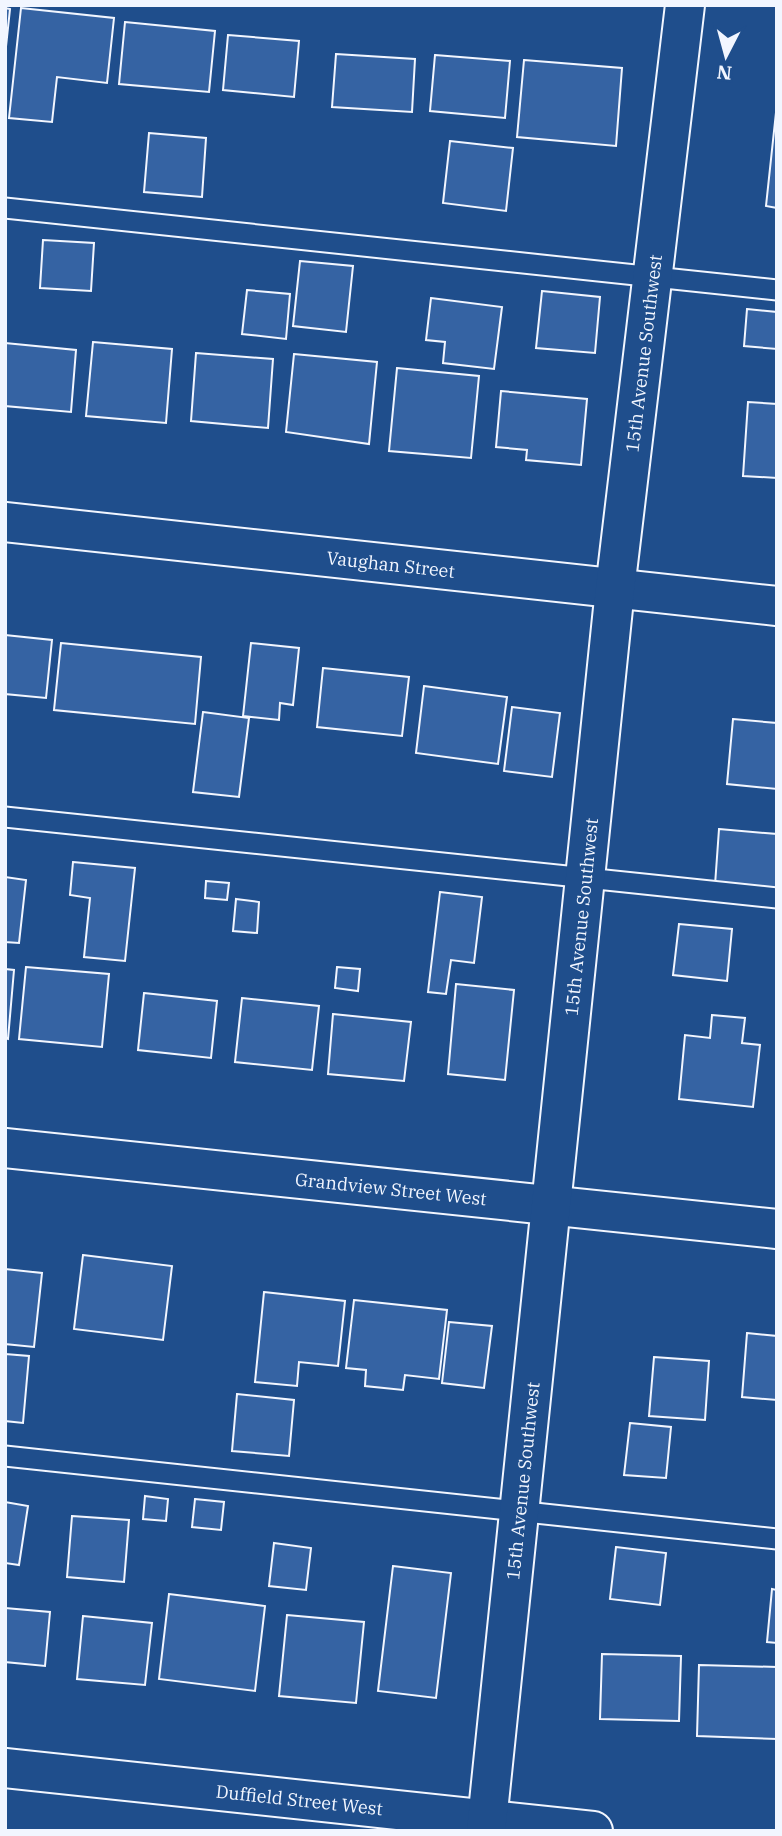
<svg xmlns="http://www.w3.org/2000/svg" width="782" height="1836" font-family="'IBM Plex Serif',serif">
<rect width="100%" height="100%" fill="#1f4e8c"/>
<path fill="#3563a3" stroke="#f2f6ff" stroke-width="2" d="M5,8L10,9L5,56Z
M21,8L114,18L107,83L57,77L52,122L9,118Z
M125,22L215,31L209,92L119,84Z
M228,35L299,41L294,97L223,90Z
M336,54L415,59L412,112L332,107Z
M435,55L510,61L505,118L430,111Z
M524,60L622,68L616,146L517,137Z
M777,103V208L766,206Z
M149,133L206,138L202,197L144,192Z
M450,141L513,148L506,211L443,203Z
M43,240L94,243L91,291L40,288Z
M300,261L353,266L346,332L293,326Z
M247,290L290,294L286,339L242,334Z
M542,291L600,297L595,353L536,348Z
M431,298L502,307L494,369L443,363L445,342L426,340Z
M747,309L777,312V349L744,346Z
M93,342L172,349L166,423L86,416Z
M5,343L76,350L71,412L5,406Z
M196,353L273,359L268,428L191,421Z
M294,354L377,362L369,444L286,432Z
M397,368L479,376L471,458L389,451Z
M501,391L587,399L581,465L526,460L527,450L496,447Z
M748,402L777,404V478L743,476Z
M5,635L52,640L46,698L5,694Z
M61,643L201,657L195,724L54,710Z
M251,643L299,648L293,705L280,703L279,720L243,716Z
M323,668L409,677L402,736L317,727Z
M424,686L507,697L498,764L416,753Z
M512,707L560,713L552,777L504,771Z
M203,712L249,718L239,797L193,792Z
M733,719L777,723V789L727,784Z
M719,829L777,834V890L715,885Z
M73,862L135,868L125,961L84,957L90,898L70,895Z
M5,877L26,880L19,943L5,942Z
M206,881L229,883L227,900L205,898Z
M440,892L482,897L474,963L451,960L446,994L428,992Z
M236,899L259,902L257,933L233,931Z
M679,924L732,929L727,981L673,975Z
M26,967L109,974L102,1047L19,1039Z
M337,967L360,969L358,991L335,988Z
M5,969L14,970L8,1039L5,1038Z
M456,984L514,990L505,1080L448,1074Z
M144,993L217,1001L211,1058L138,1050Z
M242,998L319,1006L312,1070L235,1062Z
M333,1014L411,1022L404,1081L328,1074Z
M712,1015L745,1018L742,1043L760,1045L753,1107L679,1099L685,1035L710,1038Z
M83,1255L172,1266L163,1340L74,1329Z
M5,1269L42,1273L34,1347L5,1344Z
M264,1292L345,1301L338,1366L299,1362L297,1386L255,1382Z
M354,1300L447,1310L439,1379L405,1375L403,1390L365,1386L366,1370L346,1368Z
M449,1322L492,1326L484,1388L442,1383Z
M747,1333L777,1336V1400L742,1397Z
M5,1354L29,1356L23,1423L5,1421Z
M654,1357L709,1361L705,1420L649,1416Z
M237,1394L294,1400L289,1456L232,1451Z
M630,1423L671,1427L666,1478L624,1475Z
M145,1496L168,1499L166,1521L143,1519Z
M195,1499L224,1502L221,1530L192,1527Z
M5,1502L28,1506L19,1565L5,1563Z
M72,1516L129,1520L124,1582L67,1577Z
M274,1543L311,1548L306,1590L269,1586Z
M616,1547L666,1553L660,1605L610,1599Z
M393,1566L451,1573L436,1698L378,1691Z
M772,1589L777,1590V1643L767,1642Z
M169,1594L265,1606L255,1691L159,1679Z
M5,1608L50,1612L45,1666L5,1662Z
M287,1615L364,1622L356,1703L279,1696Z
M83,1616L152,1623L145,1685L77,1679Z
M602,1654L681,1656L679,1721L600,1719Z
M699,1665L777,1667V1739L697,1736Z"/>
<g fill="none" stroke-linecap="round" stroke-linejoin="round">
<defs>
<path id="service" d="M5,208L777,290
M5,817L777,898
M5,1456L777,1539"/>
<g id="minor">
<path id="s1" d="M5,522L777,606"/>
<path id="s2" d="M5,1148L777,1229"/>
<path id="s3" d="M5,1768L593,1831"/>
<path id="s4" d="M486,1831L615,589L685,5"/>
</g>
</defs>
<use href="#service" stroke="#f2f6ff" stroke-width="23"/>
<use href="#minor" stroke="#f2f6ff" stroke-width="42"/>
<use href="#service" stroke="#1f4e8c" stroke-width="19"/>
<use href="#minor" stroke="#1f4e8c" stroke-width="38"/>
</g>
<g text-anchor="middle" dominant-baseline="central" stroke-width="5" stroke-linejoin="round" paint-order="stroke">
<g font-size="18" fill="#f2f6ff" stroke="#1f4e8c">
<text stroke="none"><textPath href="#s4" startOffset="1486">15th Avenue Southwest</textPath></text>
<text stroke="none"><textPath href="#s1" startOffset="388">Vaughan Street</textPath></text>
<text stroke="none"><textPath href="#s4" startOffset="919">15th Avenue Southwest</textPath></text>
<text stroke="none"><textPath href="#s2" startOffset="388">Grandview Street West</textPath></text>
<text stroke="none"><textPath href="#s4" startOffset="352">15th Avenue Southwest</textPath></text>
<text stroke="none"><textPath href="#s3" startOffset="296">Duffield Street West</textPath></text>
</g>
</g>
<rect width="782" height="1836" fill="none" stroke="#f2f6ff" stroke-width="14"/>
<g transform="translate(726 56) rotate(186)" stroke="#1f4e8c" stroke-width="5" paint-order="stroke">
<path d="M0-5L12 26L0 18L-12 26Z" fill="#f2f6ff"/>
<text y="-10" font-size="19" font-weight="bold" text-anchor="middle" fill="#f2f6ff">N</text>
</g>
</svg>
